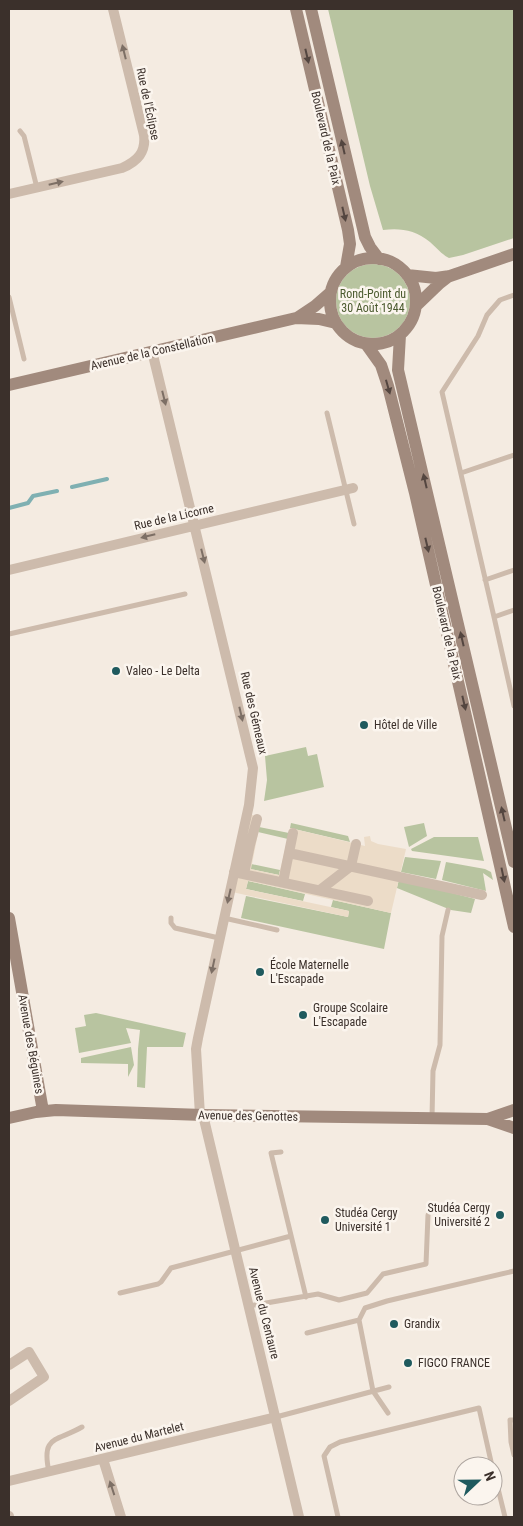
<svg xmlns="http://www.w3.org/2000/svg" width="523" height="1526" font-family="'Roboto Condensed',sans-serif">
<rect width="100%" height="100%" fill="#f4ebe1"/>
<path fill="#b8c4a0" d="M328,9H514V238L463,255L449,258C441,254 436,247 430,242C415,230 401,228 383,230L370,186Z
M336 301a37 37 0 1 1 74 0a37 37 0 1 1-74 0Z
M306,747L308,756L317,754L324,787L264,801L267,780L265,756Z
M291,823L348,836L350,842L290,828Z
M424,823L427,836L409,847L404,827Z
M259,827L289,833L288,839L258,832Z
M434,837H478L484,861L412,851L411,849Z
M405,857L441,861L436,879L401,872Z
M446,862L485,869L491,872L493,880L483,873L486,891L442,880Z
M251,864L280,870L279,875L250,869Z
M399,879L475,899L471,913L451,910L397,888Z
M248,881L305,894L303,901L246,889Z
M246,896L348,917L349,911L331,907L333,900L391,913L384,949L241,918Z
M96,1013L186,1033L183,1047H147L145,1088L137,1087L138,1049L140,1030L126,1028L131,1043L79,1053L75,1028L86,1026L84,1015Z
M131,1047L134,1065L128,1077V1064L81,1063V1058Z"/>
<path fill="#ecdcc8" d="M250,814L261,818L251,869L279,875L290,828L365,846L364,837L370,836L371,841L378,844L406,849L391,913L248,881L246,889L349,911L348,917L232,892Z"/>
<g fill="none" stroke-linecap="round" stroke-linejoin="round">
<path stroke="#7fb0b2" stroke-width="4" d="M72,487L107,479
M9,508L28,503L33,496L57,491"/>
<path stroke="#cdbbac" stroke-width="5" d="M20,131L24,136L37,188
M514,295L500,300L487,315L478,336L442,392L494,617L514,610
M9,297L24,359
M327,413L354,524
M461,473L514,455
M485,580L514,570
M494,617L514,706
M9,634L185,594
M171,918V923L175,928L219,938
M224,918L277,930
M432,1118L433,1071L440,1045L442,936L448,910
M281,1152L271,1153L306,1297
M120,1293L158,1284L161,1282L171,1268L291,1236
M249,1306L318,1294L339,1300L367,1293L383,1274L426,1264L428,1215
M359,1320L365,1308L387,1301L514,1271
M307,1333L359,1320L373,1391L388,1413
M276,1417L389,1387
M514,1420H510L511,1442L514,1455
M493,1468L505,1517
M49,1472C41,1435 56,1442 82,1427
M338,1517L324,1456L330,1447L340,1442L479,1408L492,1466"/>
<path stroke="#cdbbac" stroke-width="10" d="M9,194L122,168C138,161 146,152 144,135L113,9
M152,351L253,768L249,805L198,1038L196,1049L200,1115
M9,570L353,488
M241,842L250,845L257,819
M289,853L482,895
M234,872L368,901
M244,874L250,845
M283,882L293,833
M320,890L351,866L356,844
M203,1115L299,1517
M9,1365L29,1352L44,1377L9,1401
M103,1459L121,1517
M9,1481L276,1417
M9,1516V1517"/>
<path stroke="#a18a7d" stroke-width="12" d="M296,9L348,230L350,244L346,267
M311,9L365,237L370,247L379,259
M330 301a43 43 0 1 1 86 0a43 43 0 1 1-86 0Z
M407,275L436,278L450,276L514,254
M416,306L440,283L449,276
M297,318L315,306L331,292
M400,335L398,370L514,862
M366,344L381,365L388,386L415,493L514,927
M9,385L296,318L319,319L336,323
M9,918L43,1111
M9,1118L36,1112L56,1110L203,1115L488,1119L514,1128
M488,1119L514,1110"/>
</g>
<defs><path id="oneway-solid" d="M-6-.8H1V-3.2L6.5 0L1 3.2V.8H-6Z" transform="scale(1.25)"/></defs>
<g fill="#7d6f65">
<use href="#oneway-solid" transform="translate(124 52) rotate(-104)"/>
<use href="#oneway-solid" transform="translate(56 183) rotate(-13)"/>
<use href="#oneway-solid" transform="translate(164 398) rotate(76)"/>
<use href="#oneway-solid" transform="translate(148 536) rotate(166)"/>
<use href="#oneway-solid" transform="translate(203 556) rotate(76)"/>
<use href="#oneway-solid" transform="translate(241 714) rotate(77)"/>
<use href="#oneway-solid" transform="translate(229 896) rotate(103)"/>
<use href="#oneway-solid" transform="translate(213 966) rotate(102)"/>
<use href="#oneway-solid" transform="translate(112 1488) rotate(-108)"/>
</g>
<g fill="#544640">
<use href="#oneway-solid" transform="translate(307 56) rotate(77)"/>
<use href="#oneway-solid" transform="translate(343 147) rotate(-103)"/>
<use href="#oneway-solid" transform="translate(344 214) rotate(77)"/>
<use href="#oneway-solid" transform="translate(388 387) rotate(74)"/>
<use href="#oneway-solid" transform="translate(425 481) rotate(-103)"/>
<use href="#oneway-solid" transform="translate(427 545) rotate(77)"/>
<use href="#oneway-solid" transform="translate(462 639) rotate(-103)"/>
<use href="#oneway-solid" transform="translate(464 703) rotate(77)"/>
<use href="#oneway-solid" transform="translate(503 814) rotate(-103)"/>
<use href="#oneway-solid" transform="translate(503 875) rotate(78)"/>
</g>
<g fill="#1f5a5e" stroke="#fbf5ee" stroke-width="2">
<circle cx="116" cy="671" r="5"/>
<circle cx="364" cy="725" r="5"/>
<circle cx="260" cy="972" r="5"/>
<circle cx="303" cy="1015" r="5"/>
<circle cx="500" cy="1215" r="5"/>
<circle cx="325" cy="1220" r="5"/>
<circle cx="394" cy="1324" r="5"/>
<circle cx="408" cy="1363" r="5"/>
</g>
<g text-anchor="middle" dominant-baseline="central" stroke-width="5" stroke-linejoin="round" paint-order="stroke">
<g font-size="12" fill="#3b302b" stroke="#fbf5ee">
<text transform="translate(148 104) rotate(78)">Rue de l'Éclipse</text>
<text transform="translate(326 138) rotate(77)">Boulevard de la Paix</text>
<text transform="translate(152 352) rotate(-13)">Avenue de la Constellation</text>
<text transform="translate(174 517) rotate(-13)">Rue de la Licorne</text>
<text transform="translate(447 633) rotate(77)">Boulevard de la Paix</text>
<text transform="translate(254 713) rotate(77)">Rue des Gémeaux</text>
<text transform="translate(31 1044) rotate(80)">Avenue des Béguines</text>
<text transform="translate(248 1116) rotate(1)">Avenue des Genottes</text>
<text transform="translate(264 1313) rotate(76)">Avenue du Centaure</text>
<text transform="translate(139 1437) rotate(-14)">Avenue du Martelet</text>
</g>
<g font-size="12" fill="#4a5a2e" stroke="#fbf5ee">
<text x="373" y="294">Rond-Point du<tspan x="373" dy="14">30 Août 1944</tspan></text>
</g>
<g font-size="12" fill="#3b302b" stroke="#fbf5ee" text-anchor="start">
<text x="126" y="671">Valeo - Le Delta</text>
<text x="374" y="725">Hôtel de Ville</text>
<text x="270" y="965">École Maternelle<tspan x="270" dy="14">L'Escapade</tspan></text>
<text x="313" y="1008">Groupe Scolaire<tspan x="313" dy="14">L'Escapade</tspan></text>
<text x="490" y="1208" text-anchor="end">Studéa Cergy<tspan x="490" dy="14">Université 2</tspan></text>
<text x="335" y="1213">Studéa Cergy<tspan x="335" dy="14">Université 1</tspan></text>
<text x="404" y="1324">Grandix</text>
<text x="418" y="1363">FIGCO FRANCE</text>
</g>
</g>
<rect width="523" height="1526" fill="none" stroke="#3b302b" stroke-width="20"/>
<g transform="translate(478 1481) rotate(68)"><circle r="24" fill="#fbf5ee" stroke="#aea6a0"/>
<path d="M0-4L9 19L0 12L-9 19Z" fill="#1f5a5e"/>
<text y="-8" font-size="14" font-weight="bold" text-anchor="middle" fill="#3b302b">N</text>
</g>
</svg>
